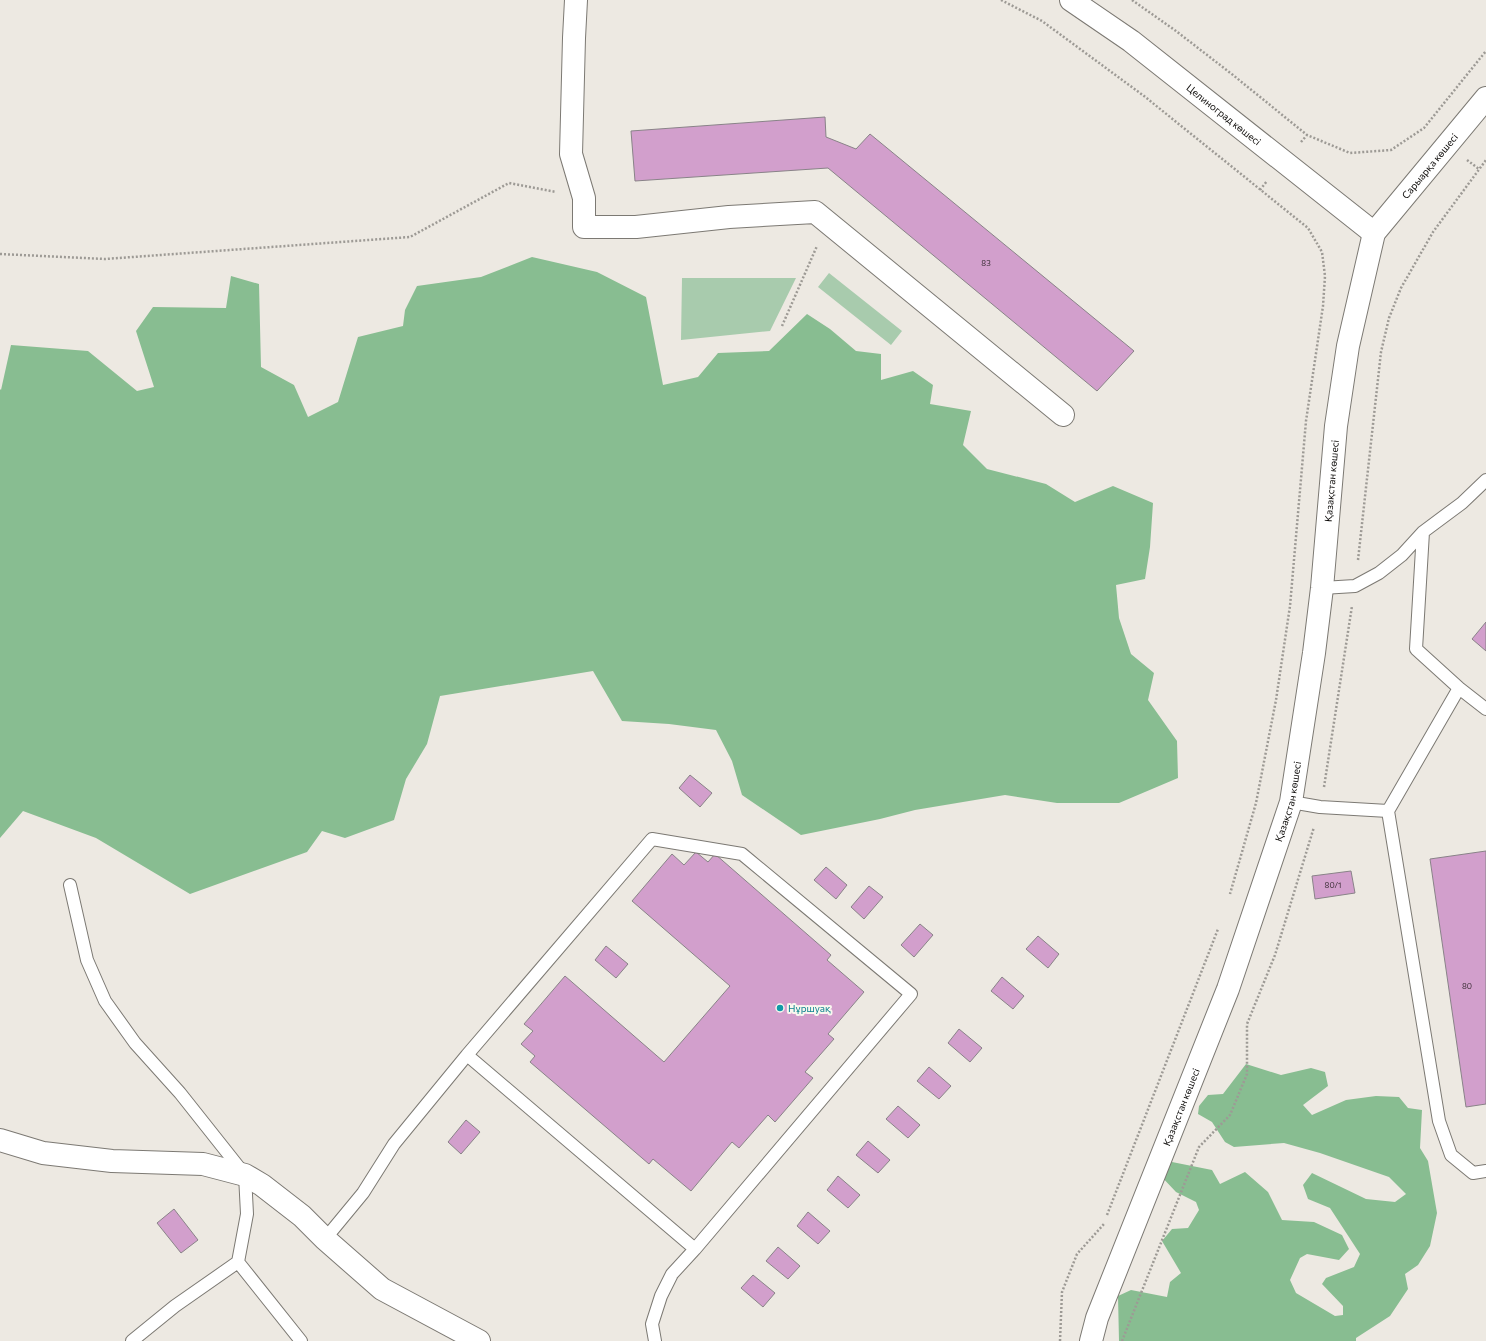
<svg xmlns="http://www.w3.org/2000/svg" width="1486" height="1341" font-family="Commissioner,sans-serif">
<rect width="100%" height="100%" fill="#ede9e2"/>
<path fill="#a8cbad" d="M829,273L902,331L891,345L818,287Z
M682,278H796L770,331L681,340Z"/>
<path fill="#88bd91" d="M532,257L597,272L646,297L663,385L698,377L718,353L769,351L807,314L830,329L856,351L881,354V380L913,371L933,385L930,404L971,411L963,445L987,469L1046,484L1075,502L1113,486L1153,503L1150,547L1145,579L1116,585L1119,618L1131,654L1154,673L1148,700L1177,741L1178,778L1119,803H1057L1005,795L915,810L880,819L801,835L742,795L732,761L716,730L669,724L622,721L593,671L440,696L427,744L406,779L394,820L345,838L322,831L307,852L190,894L96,838L23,811L0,838V389L1,390L11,345L88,351L137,391L154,387L136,331L153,307L226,308L231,276L259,284L261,367L294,385L308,417L338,402L358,337L403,326L405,310L417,286L481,277Z
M1246,1064L1281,1075L1311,1068L1325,1072L1328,1086L1303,1105L1312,1115L1346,1100L1376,1096L1399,1097L1408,1108L1422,1110L1420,1148L1428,1161L1437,1213L1430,1246L1418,1265L1405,1274L1408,1289L1390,1316L1356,1338V1341H1119L1118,1296L1131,1290L1167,1297L1170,1282L1181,1273L1162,1241L1172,1229L1188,1228L1199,1210L1196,1202L1176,1192L1159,1174L1167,1161L1212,1170L1220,1184L1245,1172L1268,1192L1282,1220L1314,1222L1342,1235L1349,1249L1339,1260L1307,1254L1300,1258L1290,1280L1296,1293L1335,1316L1343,1315V1306L1322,1284L1326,1278L1354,1267L1360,1254L1330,1208L1308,1199L1303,1185L1312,1173L1366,1199L1395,1202L1406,1194L1389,1177L1320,1153L1284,1143L1234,1147L1225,1142L1212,1122L1198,1114L1199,1106L1208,1095L1223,1094Z"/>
<path fill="#d29fcc" stroke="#898388" d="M825,117L826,137L856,149L870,134L1134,351L1097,391L828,168L635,181L631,131Z
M1486,622V651L1472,639Z
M690,775L712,793L700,807L679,788Z
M1486,851V1104L1466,1107L1430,859Z
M696,852L708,862L715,854L831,955L827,960L864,992L828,1034L834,1039L805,1072L813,1078L775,1122L768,1115L739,1148L732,1142L691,1191L653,1159L649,1164L530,1062L535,1056L521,1044L533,1031L524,1024L565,976L664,1062L730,986L632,901L672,854L684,865Z
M826,867L847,885L836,899L814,880Z
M1351,871L1355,893L1315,899L1312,876Z
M869,886L883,897L864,919L851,907Z
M920,924L933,935L914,957L901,945Z
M1038,936L1059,954L1048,968L1026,949Z
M606,946L628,964L616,978L595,960Z
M1002,977L1024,996L1013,1009L991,991Z
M959,1029L982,1048L970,1062L948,1043Z
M929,1067L951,1086L939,1099L917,1081Z
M898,1106L920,1125L908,1138L886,1119Z
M466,1120L480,1132L461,1154L448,1142Z
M868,1141L890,1160L878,1173L856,1155Z
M838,1176L860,1195L848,1208L827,1190Z
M174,1209L198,1240L181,1253L157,1223Z
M808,1212L830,1231L818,1244L797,1226Z
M778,1247L800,1266L788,1279L766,1261Z
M753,1275L775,1293L763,1307L741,1288Z"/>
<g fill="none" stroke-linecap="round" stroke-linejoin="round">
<defs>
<path id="lane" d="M1423,532L1416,649L1459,688L1486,709
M1322,588L1355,586L1379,573L1402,555L1423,532L1462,503L1486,480
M1291,802L1320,807L1388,811L1459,688
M1388,811L1439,1121L1451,1155L1473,1173L1486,1171
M70,885L87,960L105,1001L135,1043L180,1093L245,1175L247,1214L238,1262
M467,1055L652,839L742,854L911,994L695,1249L672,1274L661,1296L652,1324L655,1341
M325,1239L363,1193L394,1144L467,1055L695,1249
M132,1341L175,1306L238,1262L301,1341"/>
<path id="street" d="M576,0L574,38L571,154L584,198V227H636L729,217L815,212L1063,415
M0,1140L43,1153L112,1161L203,1164L245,1175L262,1185L302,1216L325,1239L382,1289L479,1341"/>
<g id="secondary">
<path id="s1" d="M1071,0L1131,41L1374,233"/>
<path id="s2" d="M1091,1341L1097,1318L1228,989L1291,802L1314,653L1322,588L1336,426L1348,346L1374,233L1486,98"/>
</g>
</defs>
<use href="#lane" stroke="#7c7973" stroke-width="14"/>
<use href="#street" stroke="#7c7973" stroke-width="24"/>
<use href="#secondary" stroke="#7c7973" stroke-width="24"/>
<path stroke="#9d9a95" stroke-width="2.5" stroke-dasharray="2 2" stroke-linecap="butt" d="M1001,0L1042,21L1144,96L1308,228L1322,252L1325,276L1323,306L1306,421L1290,606L1276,700L1256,803L1230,894
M1132,0L1176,31L1233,75L1307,135L1350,153L1391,150L1424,128L1486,51
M1301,142L1307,135
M1467,160L1479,169
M1260,190L1267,181
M0,254L105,259L410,237L509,183L556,192
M782,326L817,246
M1358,560L1381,352L1389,318L1401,288L1433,232L1486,160
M1324,787L1352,606
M1107,1215L1218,929
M1060,1341L1062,1292L1077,1254L1104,1224
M1122,1341L1199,1147L1230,1115L1247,1074V1024L1275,955L1314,827"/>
<use href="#lane" stroke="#fff" stroke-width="12"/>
<use href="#street" stroke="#fff" stroke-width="22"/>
<use href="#secondary" stroke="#fff" stroke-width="22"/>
</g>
<circle fill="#0f9aa8" stroke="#faf6ef" stroke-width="1.5" cx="780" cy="1008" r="4"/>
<g text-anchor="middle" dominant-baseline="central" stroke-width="4" stroke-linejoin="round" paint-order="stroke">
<g font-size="8" fill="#3f313a">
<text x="986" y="263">83</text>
<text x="1333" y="885">80/1</text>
<text x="1467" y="986">80</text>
</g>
<g font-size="10" fill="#0e0c0a" stroke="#faf6ef">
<text stroke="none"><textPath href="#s1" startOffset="191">Целиноград көшесі</textPath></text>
<text stroke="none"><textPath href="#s2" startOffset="1238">Сарыарқа көшесі</textPath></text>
<text stroke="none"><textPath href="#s2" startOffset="899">Қазақстан көшесі</textPath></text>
<text stroke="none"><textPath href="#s2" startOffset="575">Қазақстан көшесі</textPath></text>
<text stroke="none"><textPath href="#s2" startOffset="251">Қазақстан көшесі</textPath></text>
</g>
<g font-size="10" fill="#0d838f" stroke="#faf6ef" text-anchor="start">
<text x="788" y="1008">Нұршуақ</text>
</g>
</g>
</svg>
